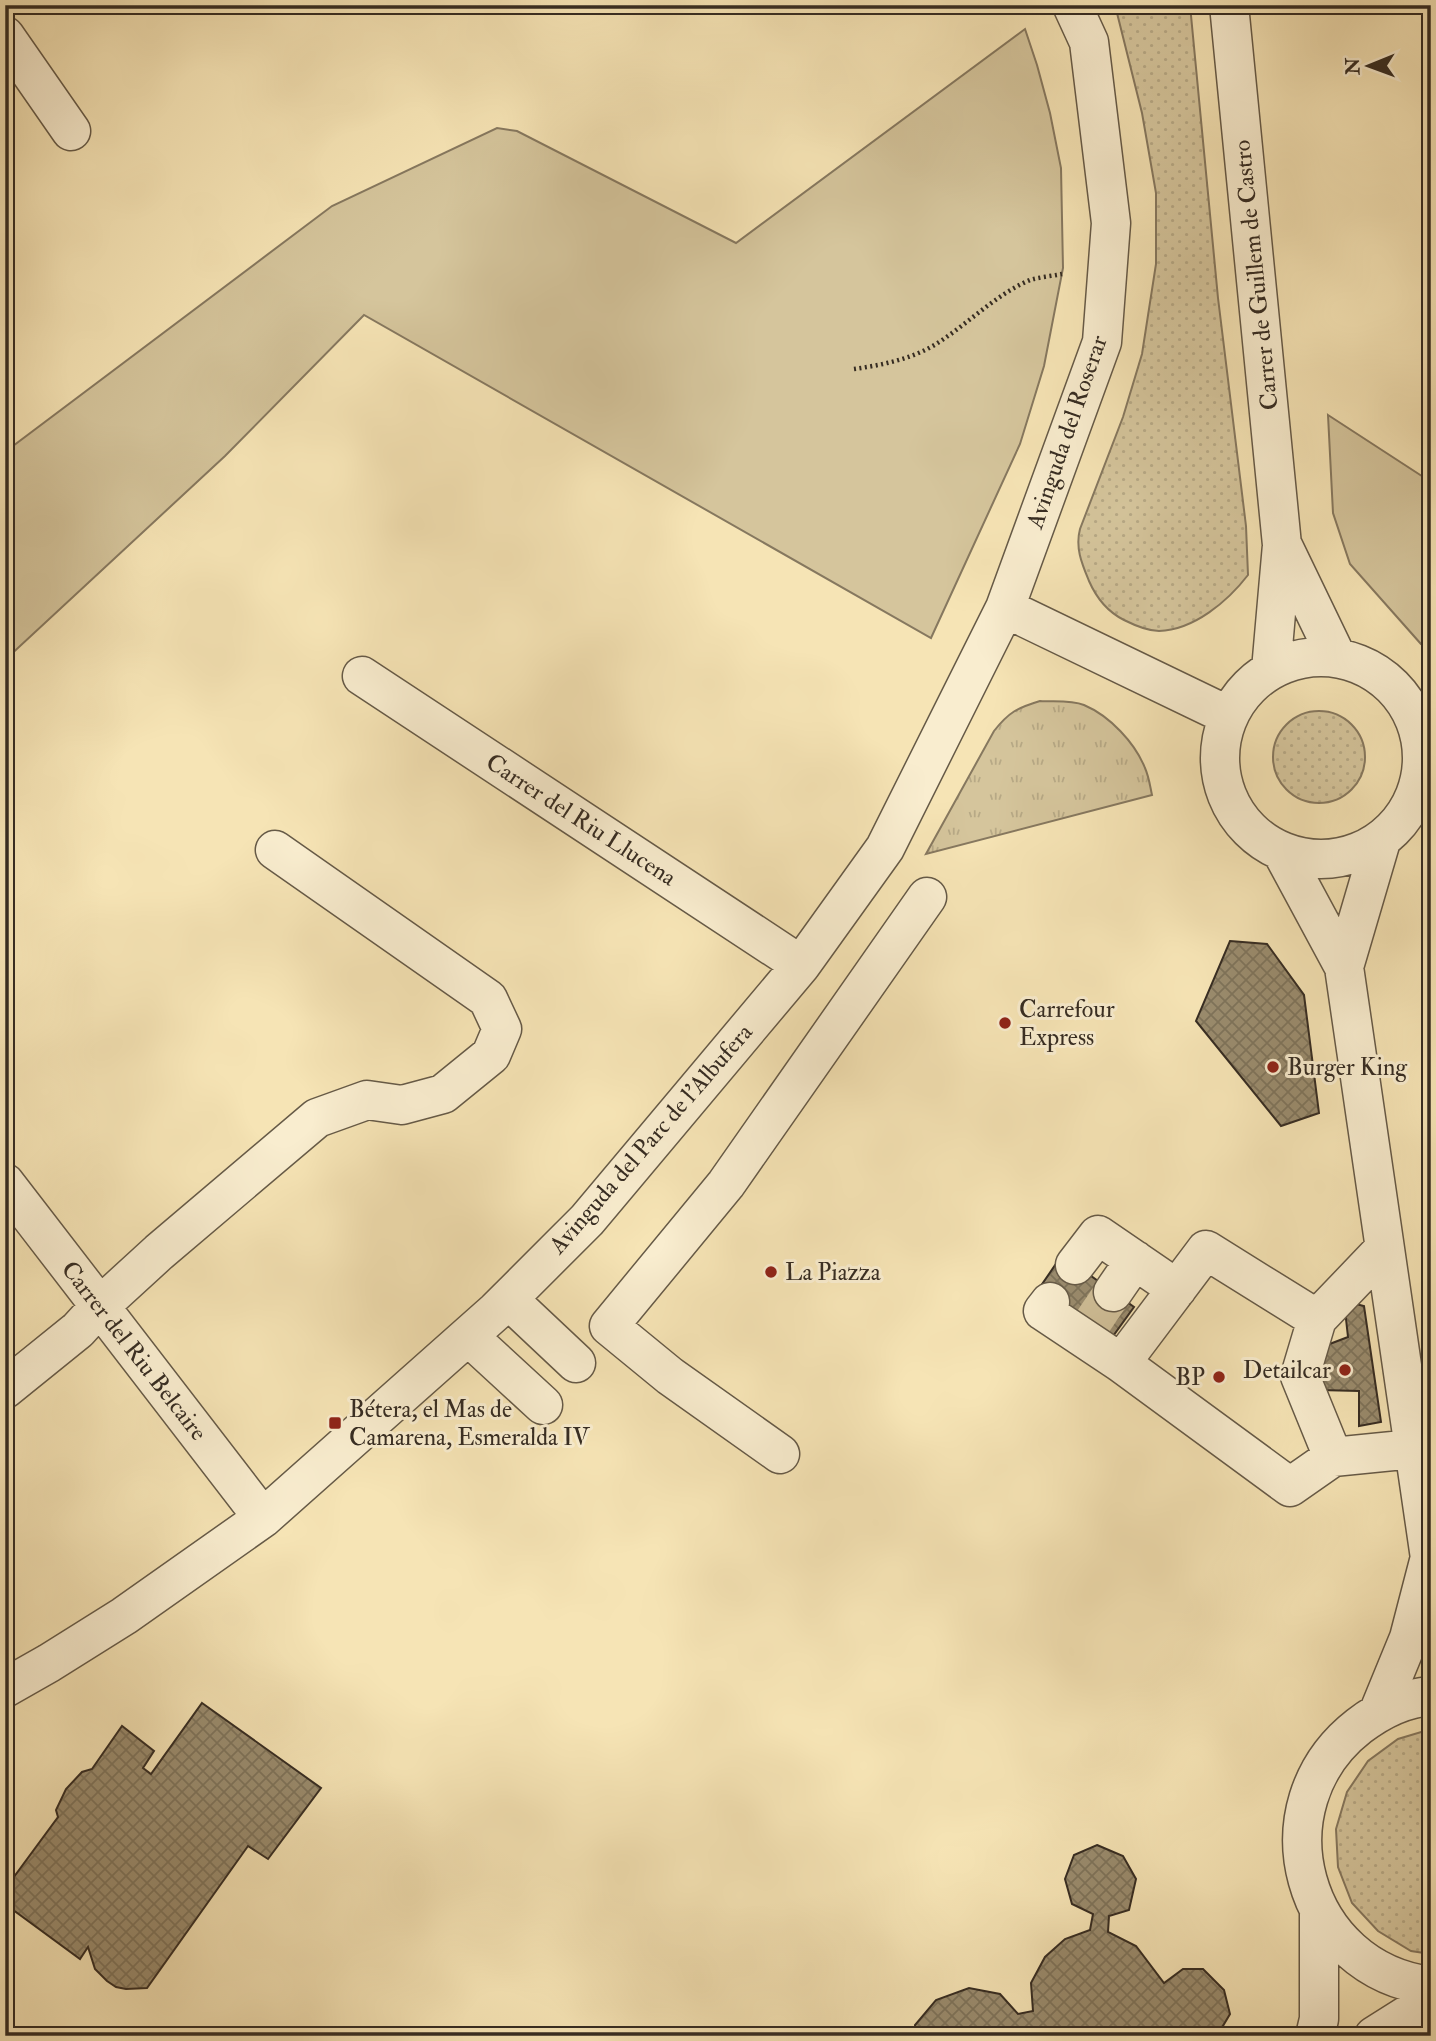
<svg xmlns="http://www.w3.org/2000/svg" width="1436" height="2041" font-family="'IM FELL Double Pica',serif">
<defs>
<pattern id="grass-tufts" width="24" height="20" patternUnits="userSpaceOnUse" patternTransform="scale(1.75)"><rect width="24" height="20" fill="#d5c59c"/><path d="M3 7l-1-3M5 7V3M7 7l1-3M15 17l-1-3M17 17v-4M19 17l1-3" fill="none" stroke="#b7a986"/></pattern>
<pattern id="garden-dots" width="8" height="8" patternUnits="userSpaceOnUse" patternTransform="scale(1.75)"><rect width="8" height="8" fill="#d5c59c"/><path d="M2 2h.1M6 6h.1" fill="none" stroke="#b7a986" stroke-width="1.8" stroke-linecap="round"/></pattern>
<pattern id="building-cross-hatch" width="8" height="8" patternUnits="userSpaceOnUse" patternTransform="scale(1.75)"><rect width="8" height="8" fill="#9a8c6e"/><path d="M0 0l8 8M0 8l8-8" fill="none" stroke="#7e735a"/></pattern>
</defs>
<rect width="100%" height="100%" fill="#f6e4b5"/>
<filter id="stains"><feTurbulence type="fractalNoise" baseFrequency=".00286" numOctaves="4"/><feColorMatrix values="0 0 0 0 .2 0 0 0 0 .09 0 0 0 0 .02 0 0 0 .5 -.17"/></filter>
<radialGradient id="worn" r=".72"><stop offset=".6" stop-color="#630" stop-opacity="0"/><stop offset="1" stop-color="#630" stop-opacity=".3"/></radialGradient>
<path fill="url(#grass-tufts)" stroke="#86785f" stroke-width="2" d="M1040,701C1054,702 1071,700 1084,705C1110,716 1135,743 1145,768C1149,777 1150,786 1152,795L926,854L994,731C1009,712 1017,708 1040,701Z"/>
<path fill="#d5c59c" stroke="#86785f" stroke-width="2" d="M1025,29L1037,65L1050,113L1061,168L1063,268L1044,366L1020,444L931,638L364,315L225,456L5,660V452L332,206L497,128L517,131L736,243Z
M1328,415L1431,482V647L1421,644L1350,564L1333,513Z"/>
<path fill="url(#garden-dots)" stroke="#86785f" stroke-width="2" d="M1115,5H1190L1218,298L1246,526L1248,575C1228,601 1194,630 1159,631C1147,631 1134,625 1124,620C1108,612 1096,597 1089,581C1082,564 1075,548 1080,529L1123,417L1142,354L1156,264V193L1142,113Z
M1273 757a46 46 0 1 1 92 0a46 46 0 1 1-92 0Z
M1431,1729V1954L1411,1951L1378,1931L1352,1903L1338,1867L1336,1829L1347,1792L1368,1761L1398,1739Z"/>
<path fill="url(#building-cross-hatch)" stroke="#362c22" stroke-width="2" d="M1230,941L1267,944L1304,995L1319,1113L1281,1126L1196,1021Z
M1062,1255L1134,1307L1108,1343L1036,1293Z
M1344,1301L1364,1306L1381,1422L1359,1426V1391L1320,1390L1314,1350L1348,1337Z
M202,1703L321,1788L268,1859L248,1846L147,1988L126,1989L116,1987L107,1981L95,1969L88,1947L80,1959L5,1904V1889L58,1817L56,1810L66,1789L82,1772L92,1769L122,1726L154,1751L143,1768L151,1774Z
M1097,1845L1123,1856L1136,1879L1129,1910L1109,1916L1108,1932L1136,1946L1164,1983L1183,1969H1203L1224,1990L1230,2014L1217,2036H1172L1165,2032L1162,2036H916L915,2025L936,2000L969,1988L1000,1994L1018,2014L1033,2011L1031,1983L1045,1957L1065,1939L1090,1930L1093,1914L1072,1904L1065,1879L1074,1855Z"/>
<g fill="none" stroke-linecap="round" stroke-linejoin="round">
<path stroke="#d0bf98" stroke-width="38" stroke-dasharray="38 19" stroke-linecap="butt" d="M1088,1329L1113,1292"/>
<defs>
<path id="minor" d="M1229,5L1282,545L1271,670
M5,36L71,131
M1283,546L1337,658
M1005,608L1229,716
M1220 758a101 101 0 1 1 202 0a101 101 0 1 1-202 0Z
M362,676L801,965
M1282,852L1344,967L1431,1565
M1344,967L1381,841
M5,1183L263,1518
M1384,1249L1317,1319L1206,1250L1121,1363L1290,1487L1333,1457L1413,1449
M1075,1265L1098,1235L1177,1289
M1113,1292L1135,1260
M508,1299L576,1363
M1050,1302L1043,1311L1121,1363
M1317,1319L1300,1376L1333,1457
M468,1336L543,1405
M5,1389L78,1330L99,1307L159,1252L317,1118L367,1100L402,1105L443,1094L491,1055L502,1029L488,999L275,850
M780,1454L670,1376L609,1326L726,1184L927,897
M5,1688L49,1663L124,1616L263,1518L496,1311L587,1220L801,965L885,848L1005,608L1102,342L1111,223L1089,42L1072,5
M1431,1696C1403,1698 1380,1710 1359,1726C1256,1806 1301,1970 1431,1986
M1379,1711L1409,1638L1429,1561
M1315,2036L1319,2019V1912
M1374,2036L1431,2000"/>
</defs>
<use href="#minor" stroke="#665a47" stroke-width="41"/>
<path stroke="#362c22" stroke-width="4.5" stroke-dasharray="2 3.5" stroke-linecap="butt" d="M854,369C882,365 912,359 936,344C968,324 995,295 1030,280C1040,277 1052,276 1062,274"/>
<use href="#minor" stroke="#f9edcf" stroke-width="38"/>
</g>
<g fill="#8f2418" stroke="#f9edcf" stroke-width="2.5">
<circle cx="1005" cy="1023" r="7"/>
<circle cx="1273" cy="1067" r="7"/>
<circle cx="771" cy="1272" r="7"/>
<circle cx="1345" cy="1370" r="7"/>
<circle cx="1219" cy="1377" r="7"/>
<rect x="328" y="1416" width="14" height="14" rx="3.5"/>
</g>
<g text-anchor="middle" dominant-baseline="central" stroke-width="6" stroke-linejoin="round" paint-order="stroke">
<g font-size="24" fill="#362c22" stroke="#f9edcf">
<text transform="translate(1256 275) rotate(-96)">Carrer de Guillem de Castro</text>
<text transform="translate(1067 432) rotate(-71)">Avinguda del Roserar</text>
<text transform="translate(581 820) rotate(33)">Carrer del Riu Llucena</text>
<text transform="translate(651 1139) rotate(-49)">Avinguda del Parc de l'Albufera</text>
<text transform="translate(134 1351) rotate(52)">Carrer del Riu Belcaire</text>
</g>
<g font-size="24" fill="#362c22" stroke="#f9edcf" text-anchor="start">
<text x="1019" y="1009">Carrefour<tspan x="1019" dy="28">Express</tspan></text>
<text x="1287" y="1067">Burger King</text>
<text x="785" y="1272">La Piazza</text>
<text x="1331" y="1370" text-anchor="end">Detailcar</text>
<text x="1205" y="1377" text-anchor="end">BP</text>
<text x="349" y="1409">Bétera, el Mas de<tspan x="349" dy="28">Camarena, Esmeralda IV</tspan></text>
</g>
</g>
<rect width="1436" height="2041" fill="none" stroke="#f6e4b5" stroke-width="28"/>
<rect x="7" y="7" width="1422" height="2027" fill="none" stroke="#362c22" stroke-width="3.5"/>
<rect x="14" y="14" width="1408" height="2013" fill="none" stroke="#362c22" stroke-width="2"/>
<g transform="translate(1369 66) rotate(269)" stroke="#f9edcf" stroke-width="5" paint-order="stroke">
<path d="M0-5L12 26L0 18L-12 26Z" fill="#362c22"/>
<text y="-10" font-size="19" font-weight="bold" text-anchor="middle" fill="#362c22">N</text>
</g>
<rect width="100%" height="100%" filter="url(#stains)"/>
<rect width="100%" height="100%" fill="url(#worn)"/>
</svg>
